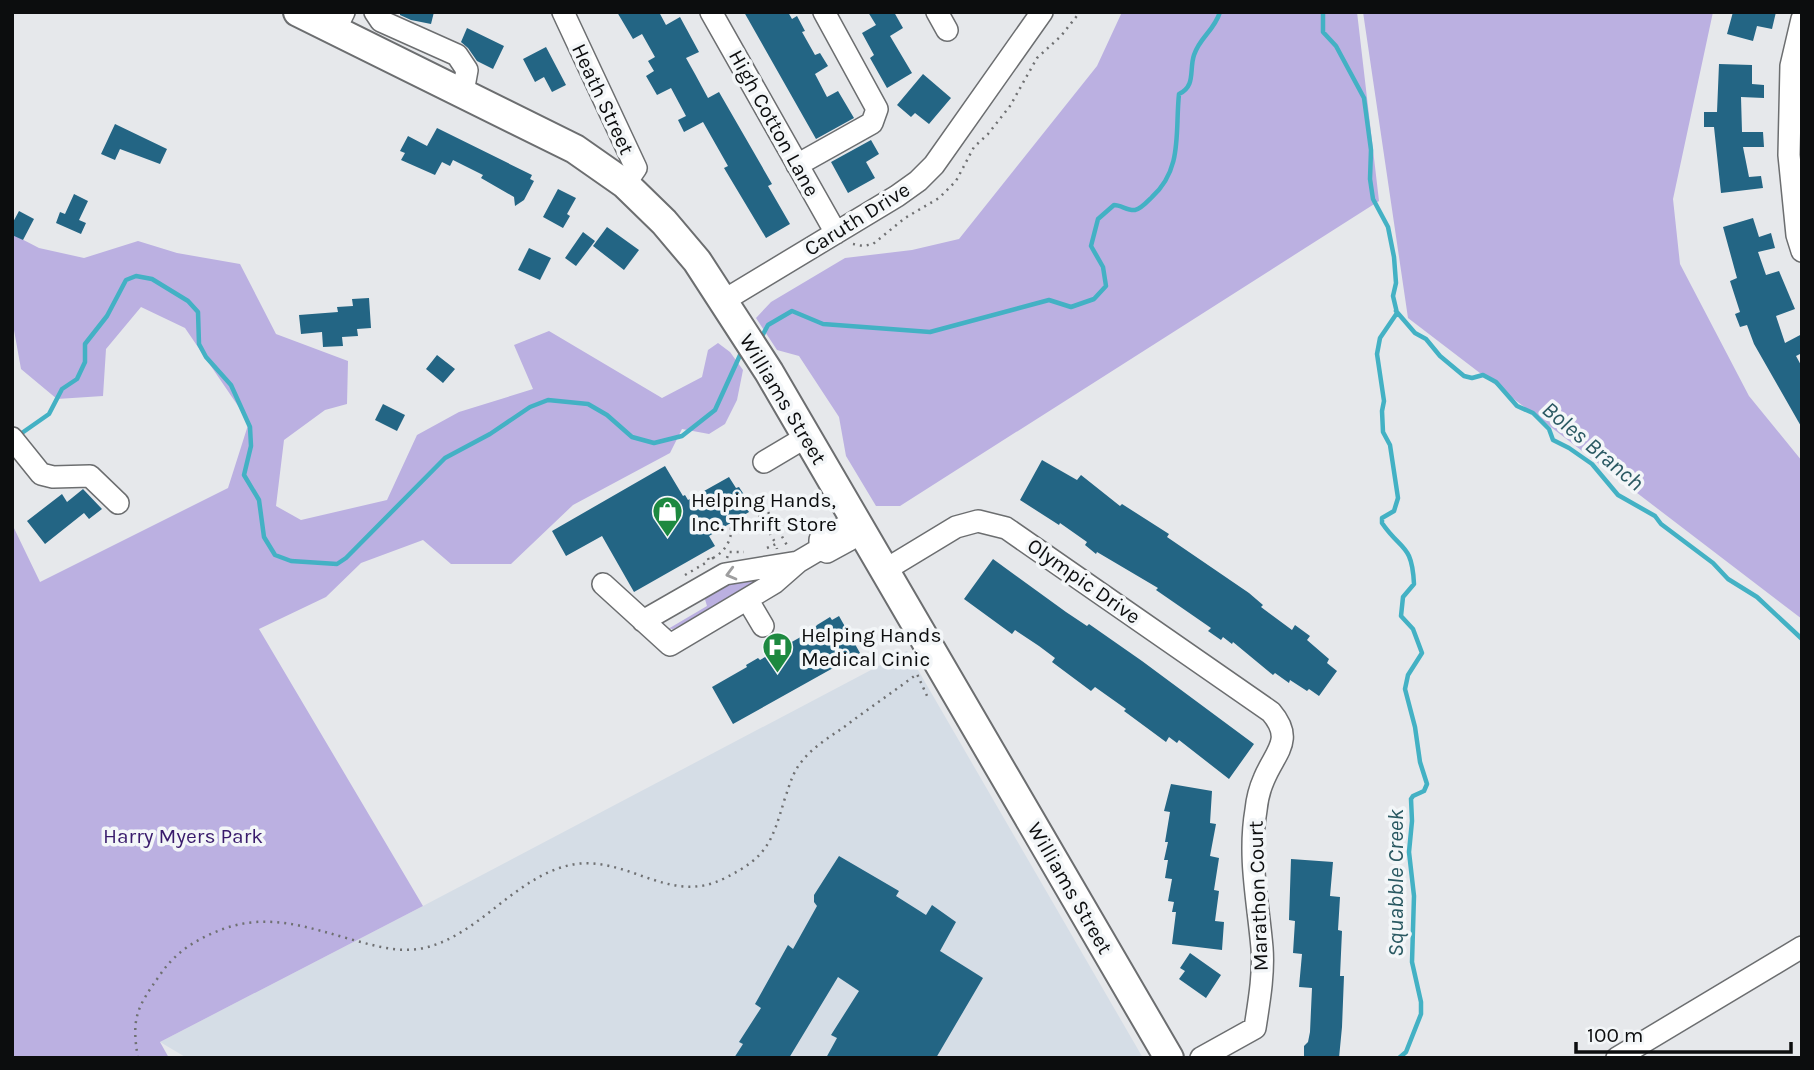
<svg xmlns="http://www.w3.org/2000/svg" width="1814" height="1070" font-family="Karla,sans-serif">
<rect width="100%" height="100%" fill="#e6e8eb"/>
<path fill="#d5dde6" d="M907,651L1143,1058H187L160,1042L423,906Z"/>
<path fill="#bbb0e1" d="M1122,12H1357L1379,201L900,506H876L846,456L839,417L799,356L777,350L756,318L771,302L845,258L912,250L959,239L1097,66Z
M1363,12H1713L1673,199L1680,264L1749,396L1802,461V619L1408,318Z
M12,234L39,248L84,258L138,241L177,253L240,264L276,334L348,361L347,404L325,410L284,440L276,506L301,520L387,500L417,435L459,412L533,389L514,345L549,331L662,398L702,377L708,350L718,343L730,352L743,370L737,400L725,424L709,434L682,429L670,453L573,505L511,564H451L423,540L361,563L326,597L259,629L423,906L160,1042L169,1058H12V524L40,582L228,488L249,422L185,328L141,307L106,349L103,396L57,399L21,369L12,319Z
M751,579L754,583L740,595L673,629L663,628L660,618L668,629L707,606L704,596L721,584Z"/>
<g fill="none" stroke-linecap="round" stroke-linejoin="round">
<path stroke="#43b1c4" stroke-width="4.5" d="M1323,12V32L1336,46L1364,98L1371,150L1370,179L1373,199L1388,227L1394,257L1396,283L1393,296L1397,313L1380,338L1377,354L1384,401L1382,411L1383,432L1390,445L1398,498L1394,511L1382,518V523C1401,551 1412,543 1414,584L1403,597L1401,616L1413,629L1422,653L1408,675L1405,689L1415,727L1420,762L1427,784L1424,791L1413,796L1411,799L1412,821L1409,852L1414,896L1412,962L1421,1002V1014L1406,1052L1399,1058
M1396,311L1415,333L1426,339L1440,356L1464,376L1472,378L1483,375L1496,382L1517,406L1533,413L1549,429L1553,440L1569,448L1592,464L1618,495L1655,516L1661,524L1713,563L1728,579L1757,597L1802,639
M760,340L768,325L792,311L823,324L930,332L1049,300L1071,307L1094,299L1106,286L1103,267L1091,246L1098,219L1114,205C1121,205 1128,211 1135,210C1141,209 1147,202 1152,197C1183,169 1175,132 1179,94C1196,86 1189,70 1194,55C1200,37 1214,31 1220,12
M19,435L49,414L62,389L77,379L85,362V344L107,316L126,280L136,276L152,279L188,301L198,312L199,344L206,357L231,385L250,427L251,446L244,475L259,500L264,537L275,555L291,561L337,564L346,558L445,458L490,434L530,407L548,400L588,404L607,415L632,437L654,443L682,436L715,410L741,353L745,350"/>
</g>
<path fill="#236584" d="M400,12H434L431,24L411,20L400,15Z
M617,12H659L666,25L680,17L699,52L686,58L695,74L708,98L719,92L772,184L768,186L790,224L766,238L724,168L728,166L703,122L684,132L678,120L686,116L671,88L657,95L646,76L654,71L648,61L655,57L642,34L633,39Z
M744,12H788L792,19L797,16L805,31L802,32L815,55L820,53L828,66L815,74L827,97L838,91L854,118L816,139Z
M868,12H894L903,28L890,36L912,73L887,88L870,58L874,55L862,33L876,25Z
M1733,12H1776L1772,29L1757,26L1753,41L1727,34Z
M467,28L504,46L493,69L477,61L468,48L461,42Z
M546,47L566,85L552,92L544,77L535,82L523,59Z
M1719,64L1752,65V84L1764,85V98L1741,97L1742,132H1763L1764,147H1743L1749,177L1761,176L1763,188L1721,193L1714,127H1704V112H1717Z
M923,74L951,98L929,124L915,113L911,117L897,105Z
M115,124L167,149L160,164L120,149L115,160L101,154Z
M437,128L532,175L530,179L534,181L524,200L515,206L514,197L481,178L483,175L453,160L450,166L442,162L435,175L401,160L405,153L400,151L408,136L427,146Z
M871,140L879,154L866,162L875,178L848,193L831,162Z
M558,189L576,198L567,214L570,216L563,228L543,217Z
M74,194L88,201L79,220L86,223L81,234L56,223L60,212L65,214Z
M19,211L34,219L23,240L12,235V224Z
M1753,218L1759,237L1771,233L1775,248L1758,252L1766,275L1779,271L1795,309L1776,316L1785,343L1802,334V353L1796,356L1802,367V428L1754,344L1747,325L1740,327L1735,314L1740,312L1730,281L1737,278L1723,227Z
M607,227L639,250L624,270L593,246Z
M583,232L595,241L576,266L565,258Z
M529,248L551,258L540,280L518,270Z
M369,298L371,328L357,329L358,336L342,337L343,346L323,347L322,332L301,334L299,315L338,312L337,307L353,306L352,299Z
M437,355L455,369L443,383L426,369Z
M383,404L405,415L397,431L375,420Z
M1042,460L1077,480L1081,475L1120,506L1122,504L1169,534L1167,537L1249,593L1263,605L1261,607L1292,630L1295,625L1310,636L1307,640L1329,659L1327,663L1337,671L1319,696L1309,689L1307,691L1290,680L1289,683L1275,673L1273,675L1233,642L1232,644L1223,637L1221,640L1208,631L1211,628L1156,590L1158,588L1097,552L1096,554L1085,545L1087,542L1060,523L1059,525L1020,500Z
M665,466L683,496L685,495L688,500L729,477L736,488L739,487L752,507L747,509L749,512L709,536L715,546L634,592L602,536L566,556L552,531Z
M83,489L102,509L89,519L84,513L45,544L27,521L62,494L67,502Z
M993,559L1066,612L1087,626L1089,624L1142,661L1254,744L1229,779L1179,740L1177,743L1169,737L1166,742L1124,711L1126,709L1095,687L1091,691L1052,662L1055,658L1039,646L1015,630L1012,634L964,599Z
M839,616L860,653L733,724L712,687L747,667L746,665L758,658L760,660L813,630L817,625L830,617L832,620Z
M1171,784L1212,791L1210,823L1216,824L1210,856L1219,858L1214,890L1219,891L1215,921L1224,922L1222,950L1172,944L1176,912H1172L1174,902L1168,901L1172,879L1165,878L1168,860H1164L1168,842H1165L1170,812L1164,811Z
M839,856L899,891L896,896L926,915L932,905L956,922L940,951L983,978L936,1058H826L837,1038L831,1035L859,991L838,977L789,1058H734L743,1044L739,1042L761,1008L755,1004L788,945L793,949L817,906L814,902V895Z
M1291,859L1333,862L1330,896L1340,897L1338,930L1342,931L1340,976H1344L1342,1027L1339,1058H1304V1046L1308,1042L1310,1032L1312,988L1299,987L1302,954L1293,953L1295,921L1289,920Z
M1190,953L1221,975L1206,998L1179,979L1185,971L1180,968Z"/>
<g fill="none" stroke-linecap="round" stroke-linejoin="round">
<defs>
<path id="minor" d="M375,12L381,21L457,55L467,70L463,92
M563,12L636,168L625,184
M711,12L836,233
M937,12L947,30
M1802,19L1791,66L1789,155L1797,235L1802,251
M335,30L344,12
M797,165L872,123L877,109L824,12
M723,301L897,196L918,181L934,165L1042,12
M12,438L41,474L53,477L90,476L118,503
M764,462L806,437
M849,532V540L827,552L820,549V540L842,528L849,532L858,526
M885,570L956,527L978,521L1006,528L1271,712C1295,740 1275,752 1264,779C1260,788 1257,800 1256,810C1248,857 1258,901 1262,948C1264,974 1259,1002 1255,1028L1201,1058
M603,584L670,645L774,583L798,562L820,549
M747,599L763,626
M643,621L725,574L798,562
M1617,1058L1802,947"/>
<path id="major" d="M298,12L575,149L625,184L664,222L697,261L769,372L1169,1058"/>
</defs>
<use href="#minor" stroke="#6c6e70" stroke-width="24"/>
<use href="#major" stroke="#6c6e70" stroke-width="32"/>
<path stroke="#6f7072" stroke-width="2.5" stroke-dasharray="2 5" stroke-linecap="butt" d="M853,244L863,246L873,244L905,218L939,198L956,181L974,147L988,134L1010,106L1037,58L1061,36L1080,12
M752,503L776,544
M750,504L760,498L788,547
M767,548L776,544L777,549
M708,558L709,561L713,558L716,560
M713,558C724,552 732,541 731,528C742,518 751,526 763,522
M727,558L729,552H744
M685,575L709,561
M138,1058C131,1018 137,1007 160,975C173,955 192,942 213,933C264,910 306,927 357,941C379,947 401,953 424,948C481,935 517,873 576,864C630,857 671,906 725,878C768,857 772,841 785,798C790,784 793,771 803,760C814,746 830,737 844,727C868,709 893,692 917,674L928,698"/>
<use href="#minor" stroke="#fff" stroke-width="21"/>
<use href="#major" stroke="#fff" stroke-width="28"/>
</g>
<defs><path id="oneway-chevron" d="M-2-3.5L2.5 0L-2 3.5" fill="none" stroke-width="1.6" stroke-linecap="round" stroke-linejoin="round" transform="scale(1.75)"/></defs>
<use stroke="#9e9e9f" href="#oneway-chevron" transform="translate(731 574) rotate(165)"/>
<defs>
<symbol id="shop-pin" viewBox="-11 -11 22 30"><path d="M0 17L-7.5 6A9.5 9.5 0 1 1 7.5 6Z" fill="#1d8940" stroke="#f3f6f8"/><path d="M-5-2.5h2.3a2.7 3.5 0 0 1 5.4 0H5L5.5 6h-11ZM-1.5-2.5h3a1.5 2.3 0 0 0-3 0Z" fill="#fff"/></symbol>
<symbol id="hospital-pin" viewBox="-11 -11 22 30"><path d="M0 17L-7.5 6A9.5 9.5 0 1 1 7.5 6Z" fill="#1d8940" stroke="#f3f6f8"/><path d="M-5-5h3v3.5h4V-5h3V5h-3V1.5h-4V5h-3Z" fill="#fff"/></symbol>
</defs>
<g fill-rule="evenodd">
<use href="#shop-pin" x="650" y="494" width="35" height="47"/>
<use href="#hospital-pin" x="760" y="630" width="35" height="47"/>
</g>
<g text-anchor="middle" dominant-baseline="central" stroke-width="7" stroke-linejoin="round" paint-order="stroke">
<g font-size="21" fill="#0c0d0e" stroke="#f3f6f8">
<text transform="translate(603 99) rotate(65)">Heath Street</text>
<text transform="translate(774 123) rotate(61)">High Cotton Lane</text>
<text transform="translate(857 219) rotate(-32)">Caruth Drive</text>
<text transform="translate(783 399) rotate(59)">Williams Street</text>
<text transform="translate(1084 581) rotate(35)">Olympic Drive</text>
<text transform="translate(1070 888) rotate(60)">Williams Street</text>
<text transform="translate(1258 896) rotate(-92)">Marathon Court</text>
</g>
<g font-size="21" fill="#0c0d0e" stroke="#f3f6f8" text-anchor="start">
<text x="691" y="500">Helping Hands,<tspan x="691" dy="24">Inc. Thrift Store</tspan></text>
<text x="801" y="635">Helping Hands<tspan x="801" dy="24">Medical Cinic</tspan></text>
</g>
<g font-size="21" fill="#391b6c" stroke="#f3f6f8">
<text x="183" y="836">Harry Myers Park</text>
</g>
<g font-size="23" font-style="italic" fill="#2a5962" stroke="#f3f6f8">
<text transform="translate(1593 446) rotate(40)">Boles Branch</text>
<text transform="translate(1395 883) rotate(-90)">Squabble Creek</text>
</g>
</g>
<rect width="1814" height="1070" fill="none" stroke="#0c0d0e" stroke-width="28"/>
<path d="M1576 1042v10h215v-10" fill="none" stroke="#0c0d0e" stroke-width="3.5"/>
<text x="1587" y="1042" font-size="21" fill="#0c0d0e" stroke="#f3f6f8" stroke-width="5" paint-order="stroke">100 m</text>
</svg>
